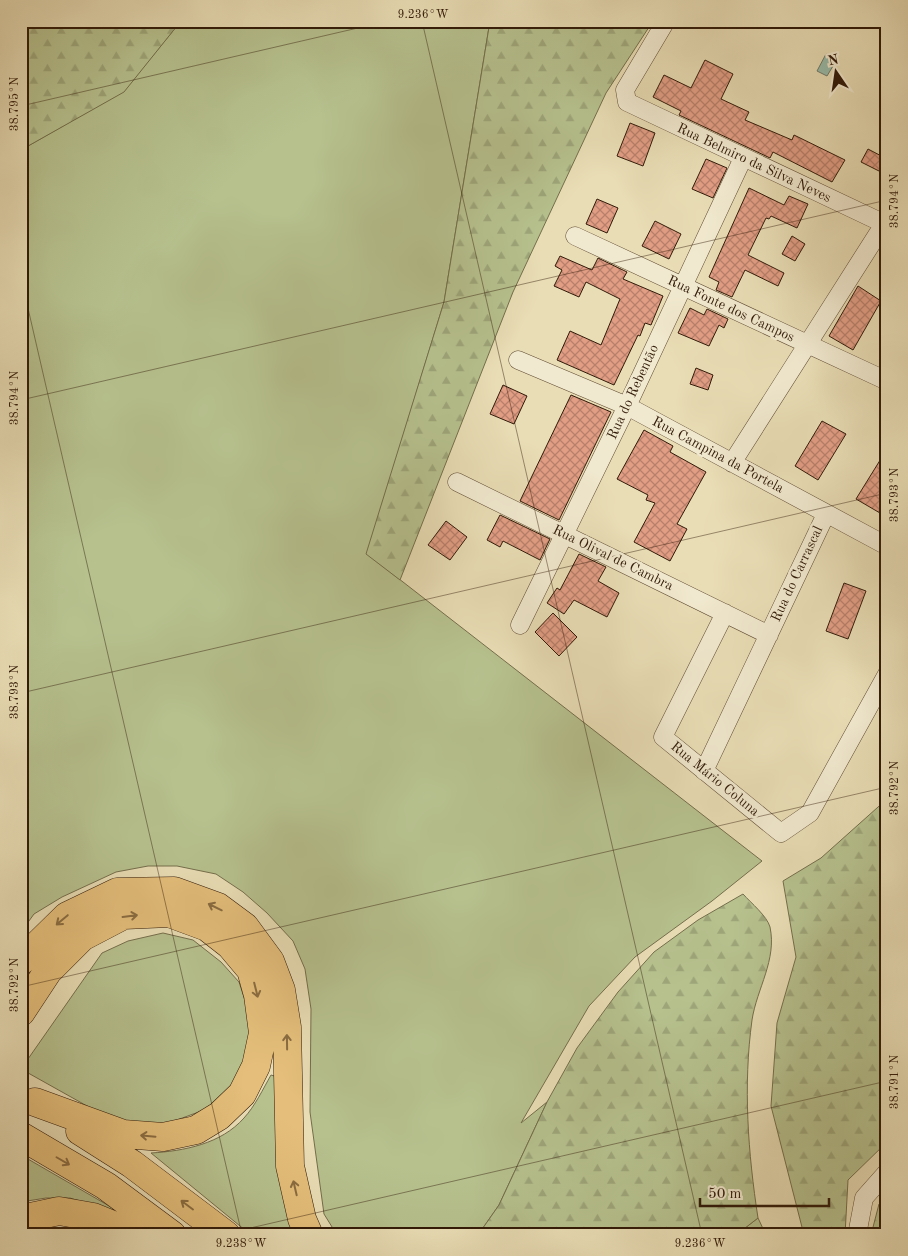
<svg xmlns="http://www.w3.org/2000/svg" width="908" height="1256" font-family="'Old Standard TT',serif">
<defs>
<pattern id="forest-firs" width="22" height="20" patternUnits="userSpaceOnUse" patternTransform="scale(1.25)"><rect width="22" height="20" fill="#b6c18e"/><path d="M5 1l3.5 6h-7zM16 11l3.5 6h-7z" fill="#9da579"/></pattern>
<pattern id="building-cross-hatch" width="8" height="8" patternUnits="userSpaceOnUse" patternTransform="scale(1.25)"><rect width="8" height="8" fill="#e29e85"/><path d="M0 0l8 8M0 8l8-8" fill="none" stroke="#b8806b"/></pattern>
</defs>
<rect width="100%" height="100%" fill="#e9ddb5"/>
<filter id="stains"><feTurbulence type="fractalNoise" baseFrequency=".004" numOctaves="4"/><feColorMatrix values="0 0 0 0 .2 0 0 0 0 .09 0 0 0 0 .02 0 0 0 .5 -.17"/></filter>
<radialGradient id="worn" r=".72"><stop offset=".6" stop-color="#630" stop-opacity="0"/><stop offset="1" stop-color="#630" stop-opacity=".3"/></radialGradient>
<path fill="#b6c18e" stroke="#746e4b" d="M181,21H490L444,302L367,554L762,861L712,901L635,957L589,1006L521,1123L547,1102L499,1205L478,1235H337L324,1214L310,1112L311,1009L305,969L293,941L267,913L243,892L216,874L177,866H148L116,872L62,897L34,914L21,932V150L124,91Z
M163,933L193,940L221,962L239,982L250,1016L249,1054L237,1083L204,1110L166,1124L134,1126L96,1111L21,1069L102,953L128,941Z
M271,1075L281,1078L298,1235H251L151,1153C184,1151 221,1144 244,1118C255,1106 263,1089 271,1075Z
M21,1155L123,1214L70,1198H46L21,1202Z
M758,1218L766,1235H736Z"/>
<path fill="url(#forest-firs)" stroke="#746e4b" d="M21,21H181L124,92L21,150Z
M490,21H653L606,93L513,292L400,580L366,554L444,302Z
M887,799V1142L848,1180L845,1235H804L771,1106L777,1023L796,957L783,881L821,858Z
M743,894C751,903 767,916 770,927C777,960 757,988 752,1020C743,1086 748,1153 758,1218L736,1235H478L499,1205L547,1102L577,1048L618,992L654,952L698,920Z
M887,1196V1235H871L879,1204Z"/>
<path fill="#98bcaa" stroke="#6f7b69" d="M826,54L836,61L827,76L817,71Z"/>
<path fill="url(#building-cross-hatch)" stroke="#311a08" d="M705,60L733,74L721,99L749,112L745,120L792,140L794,135L845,160L832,182L773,152L770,158L679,115L681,111L653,97L664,75L691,88Z
M630,123L655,133L643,166L617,156Z
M868,149L887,159V175L861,162Z
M706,159L727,168L713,198L692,189Z
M749,188L784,205L789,196L808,204L797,228L771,216L769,219L766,218L748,255L784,273L778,286L745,270L732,297L716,290L719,282L709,277Z
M597,199L618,208L607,233L586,224Z
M655,221L681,234L669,259L642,246Z
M792,236L805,244L795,261L782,254Z
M560,256L592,270L598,258L627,272L623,279L663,296L651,325L645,323L640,336L638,335L614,385L557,360L570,331L601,345L620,299L586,282L579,297L554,286L562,270L555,266Z
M858,286L881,301L853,350L829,336Z
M690,308L704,315L707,309L728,319L724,328L719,325L709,346L678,333Z
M696,368L713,375L708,390L690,384Z
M503,385L527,396L514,424L490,414Z
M571,395L611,412L559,520L520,501Z
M822,421L846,434L818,480L795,466Z
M644,430L673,446L670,452L706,472L677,524L687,529L670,561L634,542L655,503L646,500L648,495L617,479Z
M887,449V501L880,513L856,499Z
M500,515L550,539L540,560L503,541L500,547L487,540Z
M446,521L467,537L450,560L428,545Z
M579,554L606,567L598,581L619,593L607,617L574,600L564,614L547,603L557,588L560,590Z
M844,583L866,591L848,639L826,631Z
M553,613L577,637L559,656L535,632Z"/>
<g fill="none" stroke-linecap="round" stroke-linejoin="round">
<defs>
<path id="street" d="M666,21L625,90L627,102L887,225
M575,236L887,381
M518,360L627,406L887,546
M732,463L884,224
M457,482L769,635
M725,613L663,737L781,833L810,813L887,674
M520,625L627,406L743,158
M704,771L826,514
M857,1235L864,1198L887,1172"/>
<path id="highway" d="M21,961L67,916L117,892L174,891L218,907L245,927L270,961L281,990L287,1027L290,1166L302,1219L309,1235
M21,1012L48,971L82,937L124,915L169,913L207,927L230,945L251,970L258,995L263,1033L256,1066L242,1094L219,1116L196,1130L163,1137L123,1134L35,1102
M80,1131L132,1164L226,1235
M21,1136L106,1186L172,1235
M21,1219L59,1211L93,1217L137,1235"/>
</defs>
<use href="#street" stroke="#5f4b33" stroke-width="19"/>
<use href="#highway" stroke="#311a08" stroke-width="29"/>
<use href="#street" stroke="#f1e9cf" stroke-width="18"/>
<use href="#highway" stroke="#e4be7a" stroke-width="28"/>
</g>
<defs><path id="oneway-shaft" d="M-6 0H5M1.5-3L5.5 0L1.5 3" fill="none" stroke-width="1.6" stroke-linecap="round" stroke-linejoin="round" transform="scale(1.25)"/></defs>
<g stroke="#8a6c41">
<use href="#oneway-shaft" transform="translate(215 907) rotate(-154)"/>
<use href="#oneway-shaft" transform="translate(130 916) rotate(-7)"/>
<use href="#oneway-shaft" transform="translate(62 920) rotate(140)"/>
<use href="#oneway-shaft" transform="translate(256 990) rotate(76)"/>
<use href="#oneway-shaft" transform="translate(287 1042) rotate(-91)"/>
<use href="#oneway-shaft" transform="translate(148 1136) rotate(-175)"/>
<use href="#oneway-shaft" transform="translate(63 1161) rotate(30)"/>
<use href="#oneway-shaft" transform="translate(295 1188) rotate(-103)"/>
<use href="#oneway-shaft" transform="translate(187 1205) rotate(-143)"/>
</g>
<path fill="none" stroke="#311a08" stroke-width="1" stroke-opacity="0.45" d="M422,21L702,1235M881,21L887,45M21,106L388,21M21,278L242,1235M21,400L887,200M21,693L887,493M21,987L887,787M220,1235L887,1081"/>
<g text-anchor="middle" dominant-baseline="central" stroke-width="5" stroke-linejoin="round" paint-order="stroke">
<g font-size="14" fill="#311a08" stroke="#f1e9cf">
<text transform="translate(754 163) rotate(25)">Rua Belmiro da Silva Neves</text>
<text transform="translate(731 309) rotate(25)">Rua Fonte dos Campos</text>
<text transform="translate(633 392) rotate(-65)">Rua do Rebentão</text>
<text transform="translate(718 455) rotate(28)">Rua Campina da Portela</text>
<text transform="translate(613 558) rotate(26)">Rua Olival de Cambra</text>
<text transform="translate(797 574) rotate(-65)">Rua do Carrascal</text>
<text transform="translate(715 779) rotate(39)">Rua Mário Coluna</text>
</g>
</g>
<rect width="908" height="1256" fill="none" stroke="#e9ddb5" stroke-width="55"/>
<g transform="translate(836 72) rotate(347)" stroke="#f1e9cf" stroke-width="4" paint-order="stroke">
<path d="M0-4L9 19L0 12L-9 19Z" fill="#311a08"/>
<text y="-8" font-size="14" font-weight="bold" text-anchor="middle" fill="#311a08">N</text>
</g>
<path d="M700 1198v8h129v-8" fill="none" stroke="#311a08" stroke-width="2.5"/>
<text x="708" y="1198" font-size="15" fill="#311a08" stroke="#f1e9cf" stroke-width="4" paint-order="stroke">50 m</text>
<rect x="28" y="28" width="852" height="1200" fill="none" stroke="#311a08" stroke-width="2"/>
<g font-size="12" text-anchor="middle" fill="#311a08">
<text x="423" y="18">9.236°W</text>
<text transform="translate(14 104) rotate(-90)" y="4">38.795°N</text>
<text transform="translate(894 201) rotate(-90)" y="4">38.794°N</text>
<text transform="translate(14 398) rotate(-90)" y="4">38.794°N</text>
<text transform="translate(894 495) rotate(-90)" y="4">38.793°N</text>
<text transform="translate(14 692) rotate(-90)" y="4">38.793°N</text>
<text transform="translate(894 788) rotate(-90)" y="4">38.792°N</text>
<text transform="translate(14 985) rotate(-90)" y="4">38.792°N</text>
<text transform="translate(894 1082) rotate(-90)" y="4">38.791°N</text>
<text x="241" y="1247">9.238°W</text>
<text x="700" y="1247">9.236°W</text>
</g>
<rect width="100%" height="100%" filter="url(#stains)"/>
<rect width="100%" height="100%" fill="url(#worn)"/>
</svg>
